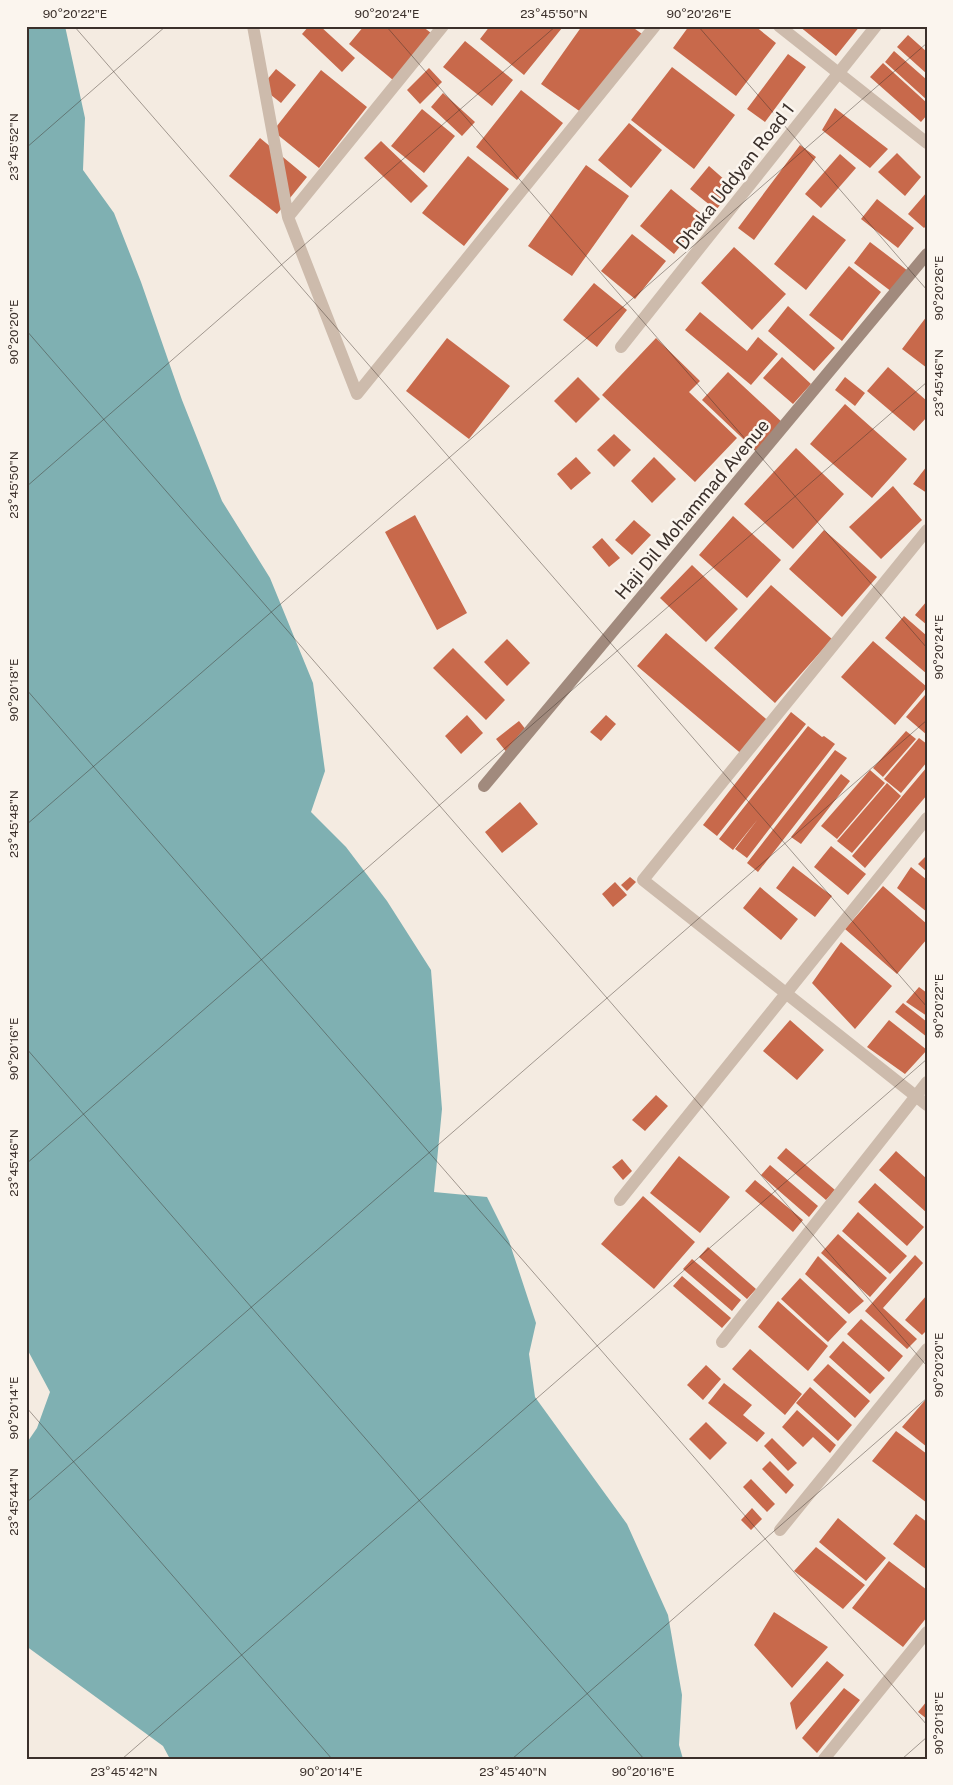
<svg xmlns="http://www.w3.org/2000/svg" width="953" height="1785" font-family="'Public Sans',sans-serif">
<rect width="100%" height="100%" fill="#f4ebe1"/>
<path fill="#7fb0b2" d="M26,26H65L85,118L83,170L114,213L141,282L182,400L222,501L270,578L313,683L325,771L311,812L346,847L387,901L431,970L442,1109L434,1192L487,1197L509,1241L536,1323L529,1354L535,1397L627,1524L668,1615L682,1695L679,1745L683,1759H170L163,1746L26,1646V1444L37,1428L50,1392L26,1347Z"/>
<path fill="#c8694b" d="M309,26H320L355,58L342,72L302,34Z
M364,26H422L431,33L393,80L349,44Z
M490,26H559L562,28L524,75L480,39Z
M582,26H631L642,34L585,115L541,84Z
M689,26H755L776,43L736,96L673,48Z
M799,26H860L836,56Z
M908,35L927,52V74L897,47Z
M465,41L513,80L492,106L443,67Z
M894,51L927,80V100L885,62Z
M788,54L806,67L765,122L747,109Z
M883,63L927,103V115L921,122L870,77Z
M672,67L735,115L694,169L631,120Z
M429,68L442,82L420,104L407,90Z
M276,69L296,85L281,103L261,87Z
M321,70L367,107L319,168L273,131Z
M521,90L563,123L517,180L476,147Z
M443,93L475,122L462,136L431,107Z
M835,108L888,149L870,168L822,130Z
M422,109L455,136L424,173L391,146Z
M629,123L662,150L631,188L598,160Z
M260,138L307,177L277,214L229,176Z
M381,141L428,186L411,203L364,158Z
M800,145L816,157L754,240L738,228Z
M897,153L921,177L905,196L878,172Z
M840,154L856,168L821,208L805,194Z
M468,156L509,189L464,246L422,213Z
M586,165L629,196L572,276L528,246Z
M709,166L734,188L716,210L690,189Z
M671,189L704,216L674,254L640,226Z
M927,192V225L924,228L908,214Z
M877,199L914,228L898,248L861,219Z
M813,215L846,240L806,290L774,264Z
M632,234L666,261L635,299L601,271Z
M870,242L908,271L892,292L854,263Z
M734,247L786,294L752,330L701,283Z
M849,266L881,292L842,341L809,315Z
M594,283L627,310L597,347L563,320Z
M788,306L835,348L814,371L768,331Z
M700,312L747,351L758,337L778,354L751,385L685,330Z
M927,316V368L902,349Z
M447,338L510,386L469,439L406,391Z
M656,338L700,381L689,392L737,438L695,482L602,395Z
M782,357L811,384L793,404L763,378Z
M888,367L927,401V417L914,431L867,391Z
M728,372L784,424L757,452L702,400Z
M578,377L600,399L576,423L554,401Z
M845,377L865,393L855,406L835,390Z
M845,404L907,459L872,498L810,444Z
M614,434L631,450L614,467L597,450Z
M796,448L844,494L793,549L744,504Z
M576,457L591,473L571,490L557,474Z
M654,457L676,479L652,503L631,481Z
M927,466V493L913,484Z
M893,486L922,520L881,559L849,527Z
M415,515L467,613L437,630L385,532Z
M733,516L781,560L747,598L699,555Z
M634,520L651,535L632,555L615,540Z
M824,530L877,577L842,617L789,569Z
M602,538L620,558L609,567L592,547Z
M692,565L738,609L706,642L660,598Z
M771,585L832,639L775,703L714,648Z
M927,601V625L915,615Z
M904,616L927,636V674L885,638Z
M666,633L772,724L744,756L637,666Z
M507,639L530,663L507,686L484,662Z
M873,641L927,687L895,725L841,677Z
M453,648L505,700L486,720L433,668Z
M925,695L927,697V735L906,717Z
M791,712L806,724L717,836L703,825Z
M467,715L483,733L461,754L445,736Z
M606,715L616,724L601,741L590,732Z
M519,721L531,736L508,754L496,739Z
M808,726L822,737L824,736L835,744L747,858L735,849L758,819L733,850L719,839Z
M906,731L916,739L883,777L873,768Z
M919,738L927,744V762L901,793L884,779Z
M835,750L847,758L758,872L747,863Z
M927,767V795L865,868L852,856Z
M870,770L885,783L837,839L821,826Z
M841,774L850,781L801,844L791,837Z
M887,783L901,796L852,853L837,841Z
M520,802L538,824L502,853L485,832Z
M831,846L866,874L848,895L814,867Z
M927,855V872L918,864Z
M793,866L832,896L815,917L776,888Z
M911,867L927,880V912L897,888Z
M630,877L636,882L627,891L621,885Z
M615,882L627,895L613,907L602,894Z
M883,886L927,924V939L897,974L845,929Z
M760,887L798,919L781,940L743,908Z
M841,942L892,986L855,1029L812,983Z
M919,987L927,993V1016L906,1002Z
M903,1003L927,1022V1037L895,1012Z
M790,1020L824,1050L797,1080L763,1051Z
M889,1020L927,1050L905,1074L867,1047Z
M656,1095L668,1106L645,1131L632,1120Z
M786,1148L835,1190L826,1200L777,1158Z
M896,1151L927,1179V1213L879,1170Z
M679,1156L730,1197L700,1233L650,1193Z
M622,1159L632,1171L623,1180L612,1167Z
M770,1165L818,1206L809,1217L761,1175Z
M755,1180L803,1220L793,1232L745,1191Z
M875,1183L924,1227L907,1246L858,1202Z
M643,1196L695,1242L654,1289L601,1244Z
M858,1212L907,1256L890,1274L842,1231Z
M838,1234L887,1278L870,1297L821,1253Z
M708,1247L756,1289L747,1299L699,1257Z
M915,1255L923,1263L883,1308L917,1339L907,1349L865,1311Z
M818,1256L864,1301L849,1314L805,1274Z
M692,1259L741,1300L732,1311L683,1269Z
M682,1276L731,1318L722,1328L673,1286Z
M800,1278L847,1322L828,1342L781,1299Z
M927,1295V1330L922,1335L905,1320Z
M778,1301L828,1346L808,1371L758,1327Z
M861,1319L903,1356L889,1372L847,1334Z
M843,1341L885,1378L870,1394L829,1357Z
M750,1349L802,1394L785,1415L732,1369Z
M828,1364L870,1401L855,1418L813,1380Z
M706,1365L721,1379L703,1400L687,1385Z
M724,1383L752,1405L743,1415L765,1433L757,1442L708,1403Z
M810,1387L852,1425L838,1441L796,1403Z
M927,1398V1447L902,1427Z
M797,1410L836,1445L830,1453L813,1437L803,1447L782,1427Z
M706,1422L727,1443L710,1460L689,1439Z
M896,1431L927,1454V1503L872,1461Z
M772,1438L797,1463L788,1471L764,1446Z
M770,1461L794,1485L786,1494L762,1469Z
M751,1479L775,1504L767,1512L743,1487Z
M752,1508L762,1519L751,1530L741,1520Z
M916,1514L927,1522V1570L893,1544Z
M838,1518L886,1558L866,1581L819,1542Z
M816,1547L865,1585L843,1609L794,1571Z
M889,1561L927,1590V1617L903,1647L852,1608Z
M774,1612L828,1647L792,1688L754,1645Z
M827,1661L844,1675L796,1730L790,1703Z
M844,1688L860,1700L817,1753L802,1738Z
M927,1701V1719L918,1712Z"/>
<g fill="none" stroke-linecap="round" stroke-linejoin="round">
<path stroke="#cdbbac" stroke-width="12" d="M253,26L288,217L357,394L655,26
M779,26L927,143
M288,217L443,26
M621,347L876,26
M927,530L643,880L927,1105
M620,1200L927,818
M722,1342L927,1082
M780,1530L927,1349
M824,1759L927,1632"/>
<path stroke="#a18a7d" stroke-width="12" d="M484,786L927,254"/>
</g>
<path fill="none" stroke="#3b302b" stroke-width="1" stroke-opacity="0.45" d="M74,26L927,1007M386,26L927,648M698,26L927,290M26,148L166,26M26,330L927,1366M26,487L556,26M26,689L927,1725M26,825L927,43M26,1048L644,1759M26,1164L927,382M26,1407L332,1759M26,1503L927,720M122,1759L927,1059M512,1759L927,1398M902,1759L927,1737"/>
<g text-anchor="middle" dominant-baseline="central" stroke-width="5" stroke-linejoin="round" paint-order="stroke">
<g font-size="18" fill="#3b302b" stroke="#fbf5ee">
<text transform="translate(735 176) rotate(-52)">Dhaka Uddyan Road 1</text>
<text transform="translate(692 509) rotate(-50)">Haji Dil Mohammad Avenue</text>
</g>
</g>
<rect width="953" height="1785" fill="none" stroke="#fbf5ee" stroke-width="55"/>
<rect x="28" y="28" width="898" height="1730" fill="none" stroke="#3b302b" stroke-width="2"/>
<g font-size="12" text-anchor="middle" fill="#3b302b">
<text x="75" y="18">90°20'22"E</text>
<text x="387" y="18">90°20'24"E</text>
<text x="554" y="18">23°45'50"N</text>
<text x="699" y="18">90°20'26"E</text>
<text transform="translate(14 147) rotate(-90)" y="4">23°45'52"N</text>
<text transform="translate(939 288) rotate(-90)" y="4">90°20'26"E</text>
<text transform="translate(14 332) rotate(-90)" y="4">90°20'20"E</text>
<text transform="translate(939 383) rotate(-90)" y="4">23°45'46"N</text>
<text transform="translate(14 485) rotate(-90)" y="4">23°45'50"N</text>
<text transform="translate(939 647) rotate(-90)" y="4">90°20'24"E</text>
<text transform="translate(14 690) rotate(-90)" y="4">90°20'18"E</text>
<text transform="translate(14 824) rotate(-90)" y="4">23°45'48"N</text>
<text transform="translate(939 1006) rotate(-90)" y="4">90°20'22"E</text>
<text transform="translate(14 1049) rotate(-90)" y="4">90°20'16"E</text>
<text transform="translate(14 1163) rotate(-90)" y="4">23°45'46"N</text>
<text transform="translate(939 1365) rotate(-90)" y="4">90°20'20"E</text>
<text transform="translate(14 1408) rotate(-90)" y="4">90°20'14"E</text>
<text transform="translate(14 1502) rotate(-90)" y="4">23°45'44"N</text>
<text transform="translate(939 1723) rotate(-90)" y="4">90°20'18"E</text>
<text x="124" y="1776">23°45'42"N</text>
<text x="331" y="1776">90°20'14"E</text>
<text x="513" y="1776">23°45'40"N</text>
<text x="643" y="1776">90°20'16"E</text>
</g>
</svg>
